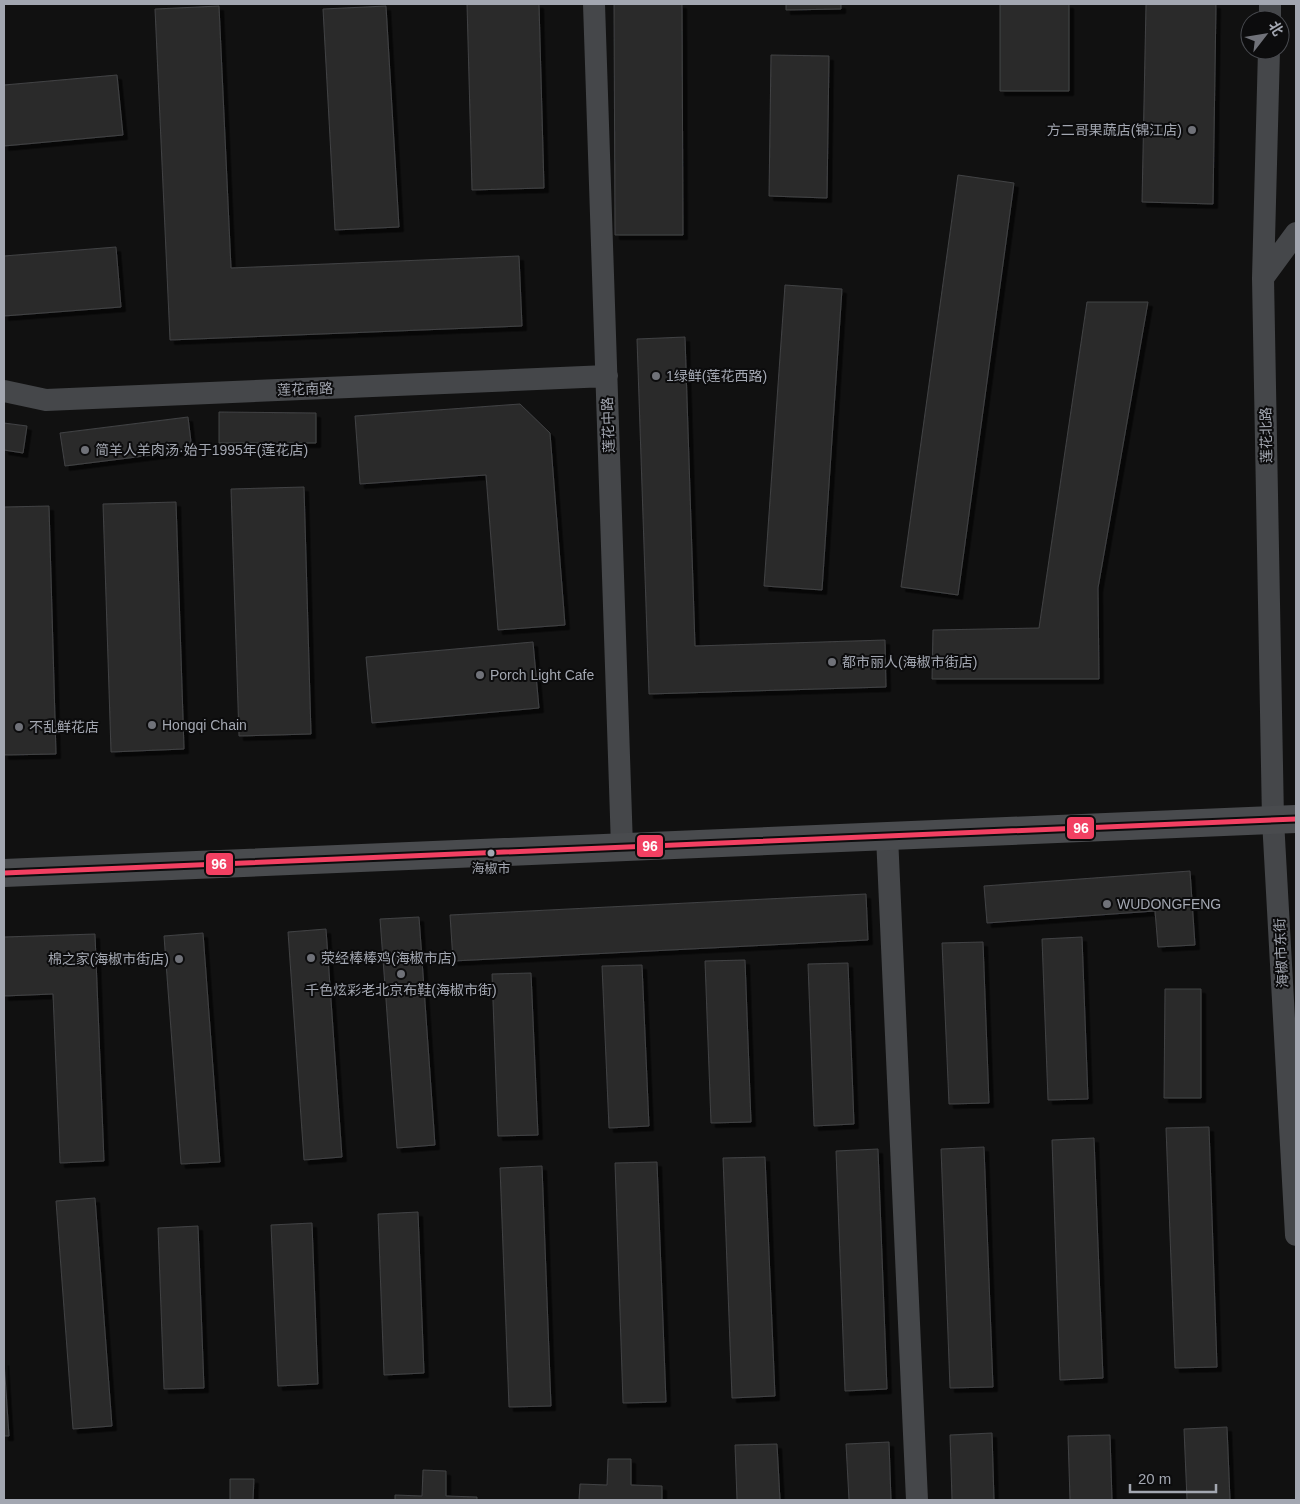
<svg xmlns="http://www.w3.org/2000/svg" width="1300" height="1504" font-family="Arial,'Noto Sans SC',sans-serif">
<defs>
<filter id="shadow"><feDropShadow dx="4.5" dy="4.5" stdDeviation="0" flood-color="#0009"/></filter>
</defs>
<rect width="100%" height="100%" fill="#111"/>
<path fill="#2c2c2c" stroke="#414244" filter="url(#shadow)" d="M467,4H539L544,188L472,190Z
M614,4H682L683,235H615Z
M786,4H841V9L786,10Z
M1000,4H1069V91H1000Z
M1146,4H1216L1213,204L1142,202Z
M219,6L231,268L519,256L522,326L170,340L155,9Z
M386,6L399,227L335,230L323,9Z
M771,55L829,56L827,198L769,196Z
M117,75L123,135L4,146V85Z
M958,175L1014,183L958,595L901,587Z
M116,247L121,307L4,316V256Z
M785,285L842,289L822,590L764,586Z
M1087,302H1148L1098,588L1099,679H932L933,630L1039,628Z
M685,337L695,646L885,640L886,687L649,694L637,339Z
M520,404L550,433L565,625L498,630L486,475L360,484L355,416Z
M219,412L316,413V443H219Z
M188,417L192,450L65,466L60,433Z
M4,423L27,426L23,453L4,450Z
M304,487L311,734L239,736L231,489Z
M176,502L184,749L111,752L103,504Z
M49,506L56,754L4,755V507Z
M533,642L539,708L372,723L366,657Z
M1190,871L1195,945L1158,947L1155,911L987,923L984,886Z
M866,894L868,940L453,961L450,915Z
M419,917L435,1145L397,1148L380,919Z
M326,929L342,1157L304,1160L288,932Z
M203,933L220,1162L181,1164L164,936Z
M95,934L104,1161L60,1163L53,994L4,996V937Z
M1082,937L1088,1099L1048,1100L1042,939Z
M983,942L989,1103L949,1104L942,943Z
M745,960L751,1122L711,1123L705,961Z
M848,963L854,1124L814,1126L808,964Z
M642,965L649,1126L609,1128L602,966Z
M531,973L538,1135L498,1136L492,974Z
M1165,989H1201V1098H1164Z
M1209,1127L1217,1367L1175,1368L1166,1128Z
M1094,1138L1103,1378L1060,1380L1052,1140Z
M984,1147L993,1387L950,1388L941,1149Z
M878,1149L887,1389L845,1391L836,1151Z
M765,1157L775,1396L732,1398L723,1158Z
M657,1162L666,1402L623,1403L615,1163Z
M542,1166L551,1406L509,1407L500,1168Z
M95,1198L112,1426L73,1429L56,1201Z
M418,1212L424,1373L384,1375L378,1214Z
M312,1223L318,1384L278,1386L271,1225Z
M198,1226L204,1388L164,1389L158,1228Z
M4,1361L9,1436H4Z
M1227,1427L1230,1500H1187L1184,1429Z
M992,1433L994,1500H952L950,1435Z
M1110,1435L1112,1500H1070L1068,1436Z
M889,1442L891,1500H849L846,1444Z
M777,1444L780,1500H737L735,1445Z
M608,1459H631V1485L662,1486V1500H579L580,1484L607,1485Z
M423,1470L446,1471V1496L477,1497V1500H395V1495L422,1496Z
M230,1479H254L253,1500H230Z"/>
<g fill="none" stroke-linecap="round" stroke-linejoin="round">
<path stroke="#45474a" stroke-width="22" d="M594,4L622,847
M1270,20V4
M1269,50L1263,278L1273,820L1296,1235
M1263,278L1296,233
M4,391L46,400L607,376
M887,836L917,1500"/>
<path stroke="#494b4e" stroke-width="28" d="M4,873L1296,819"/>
<defs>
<path id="bus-1" d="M4,873L1296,819"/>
</defs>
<use href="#bus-1" stroke="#0c0c0d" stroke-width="9"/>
<use href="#bus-1" stroke="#f24062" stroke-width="5"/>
</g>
<g fill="#707279" stroke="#0c0c0d" stroke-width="2">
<circle cx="1192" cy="130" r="5"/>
<circle cx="656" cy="376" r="5"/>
<circle cx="85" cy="450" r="5"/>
<circle cx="832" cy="662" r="5"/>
<circle cx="480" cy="675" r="5"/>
<circle cx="152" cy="725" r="5"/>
<circle cx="19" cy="727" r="5"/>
<circle cx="1107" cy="904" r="5"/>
<circle cx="311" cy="958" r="5"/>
<circle cx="179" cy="959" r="5"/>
<circle cx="401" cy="974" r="5"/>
</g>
<circle fill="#a3a7b1" stroke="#0c0c0d" stroke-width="2" cx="491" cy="853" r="4.5"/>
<g text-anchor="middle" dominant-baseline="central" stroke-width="4" stroke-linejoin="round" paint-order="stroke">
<g font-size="13" fill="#a3a7b1" stroke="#0c0c0d">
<text x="491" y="868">海椒市</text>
</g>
<g font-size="14" fill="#a3a7b1" stroke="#0c0c0d" text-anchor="start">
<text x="1182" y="130" text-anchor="end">方二哥果蔬店(锦江店)</text>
<text x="666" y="376">1绿鲜(莲花西路)</text>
<text x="95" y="450">简羊人羊肉汤·始于1995年(莲花店)</text>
<text x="842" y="662">都市丽人(海椒市街店)</text>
<text x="490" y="675">Porch Light Cafe</text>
<text x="162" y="725">Hongqi Chain</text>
<text x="29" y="727">不乱鲜花店</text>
<text x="1117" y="904">WUDONGFENG</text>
<text x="321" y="958">荥经棒棒鸡(海椒市店)</text>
<text x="169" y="959" text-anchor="end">棉之家(海椒市街店)</text>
<text x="401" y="990" text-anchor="middle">千色炫彩老北京布鞋(海椒市街)</text>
</g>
<g font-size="14" fill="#a3a7b1" stroke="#0c0c0d">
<text transform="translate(305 389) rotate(-2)">莲花南路</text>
<text transform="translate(608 425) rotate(-92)">莲花中路</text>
<text transform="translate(1266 435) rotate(-91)">莲花北路</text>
<text transform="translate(1281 953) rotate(-93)">海椒市东街</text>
</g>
</g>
<g stroke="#0c0c0d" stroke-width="2">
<rect x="1066" y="816" width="29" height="24" rx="5" fill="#f24062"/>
<rect x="636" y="834" width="28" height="24" rx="5" fill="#f24062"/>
<rect x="205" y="852" width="29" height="24" rx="5" fill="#f24062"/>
</g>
<g font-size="14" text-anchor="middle" font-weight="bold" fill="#fff">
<text x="1081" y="833">96</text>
<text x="650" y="851">96</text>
<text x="219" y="869">96</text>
</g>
<rect width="1300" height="1504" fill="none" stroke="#a3a7b1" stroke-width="10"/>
<g transform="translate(1265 35) rotate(59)"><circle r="24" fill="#0c0c0d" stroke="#484a4f"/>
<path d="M0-4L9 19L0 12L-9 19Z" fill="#707279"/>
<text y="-8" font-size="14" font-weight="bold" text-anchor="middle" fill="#a3a7b1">北</text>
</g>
<path d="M1130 1484v8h86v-8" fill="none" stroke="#a3a7b1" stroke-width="2.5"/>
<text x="1138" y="1484" font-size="15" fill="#a3a7b1" stroke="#0c0c0d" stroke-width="4" paint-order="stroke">20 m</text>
</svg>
